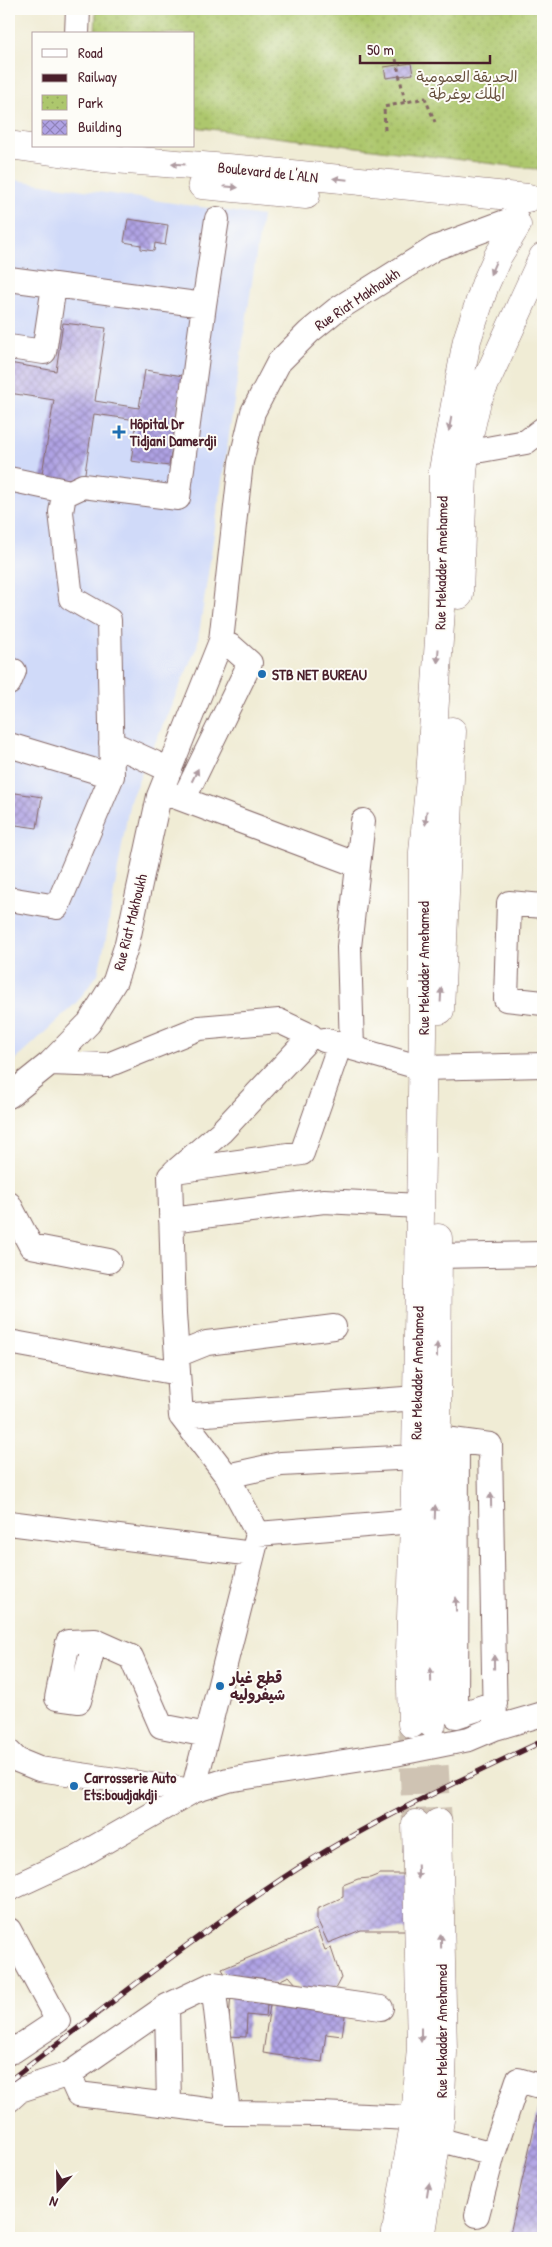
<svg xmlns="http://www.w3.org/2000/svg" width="552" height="2247" font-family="'Patrick Hand','Playpen Sans Arabic',sans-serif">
<defs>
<pattern id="park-dots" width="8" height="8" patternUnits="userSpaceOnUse" patternTransform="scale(1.25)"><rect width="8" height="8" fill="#adc76d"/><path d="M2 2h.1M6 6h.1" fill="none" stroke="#96aa5f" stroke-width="1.8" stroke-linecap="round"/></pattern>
<pattern id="building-cross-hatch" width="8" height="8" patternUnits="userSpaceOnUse" patternTransform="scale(1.25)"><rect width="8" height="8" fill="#afa2e4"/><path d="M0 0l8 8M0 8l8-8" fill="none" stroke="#9083b9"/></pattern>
</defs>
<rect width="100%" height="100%" fill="#fdfcf7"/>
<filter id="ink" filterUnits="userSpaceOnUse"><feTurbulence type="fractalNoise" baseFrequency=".02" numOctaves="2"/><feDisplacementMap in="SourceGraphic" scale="10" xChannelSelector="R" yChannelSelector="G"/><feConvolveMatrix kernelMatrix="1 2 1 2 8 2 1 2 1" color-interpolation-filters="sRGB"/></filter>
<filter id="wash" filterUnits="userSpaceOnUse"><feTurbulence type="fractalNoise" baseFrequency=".0096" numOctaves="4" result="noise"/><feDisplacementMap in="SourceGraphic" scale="20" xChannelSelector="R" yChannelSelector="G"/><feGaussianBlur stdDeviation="1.12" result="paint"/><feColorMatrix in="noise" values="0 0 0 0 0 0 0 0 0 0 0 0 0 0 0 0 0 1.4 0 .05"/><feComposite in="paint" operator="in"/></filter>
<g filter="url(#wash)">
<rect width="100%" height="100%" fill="#f0ecd5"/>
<path fill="#d0daf9" d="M9,179L262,216L197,647L130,800L106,938L98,974L77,1002L9,1066Z"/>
<path fill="url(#park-dots)" stroke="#7c734c" d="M96,9H543V170L194,127V34H95Z"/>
<g id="blocks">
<path fill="url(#building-cross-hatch)" d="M411,63L413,74L386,78L384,67Z
M128,219L168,225L165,245L155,243L154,251L141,249V245L124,242Z
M63,323L106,328L95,401L139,408L145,370L183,376L169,466L131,461L137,420L94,414L83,486L41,480L54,400L9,393V363L56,371Z
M9,792L42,797L37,828L9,824Z
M380,1874H407L408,1930H361L328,1943L317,1919V1909L343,1897V1885L358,1879L370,1878Z
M317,1929L325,1950L331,1948L341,1978L330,1998L304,1993L289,1976L272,1984L229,1981L222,1969Z
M231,1992L268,1994L266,2017L247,2015L246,2037L228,2036Z
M271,1998L346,2009L342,2036L326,2034L322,2062L263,2053Z
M540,2102L543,2103V2238H509Z"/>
</g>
</g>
<g filter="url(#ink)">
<use href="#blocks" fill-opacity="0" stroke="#846766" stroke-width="1"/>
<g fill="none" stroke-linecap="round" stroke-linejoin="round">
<path stroke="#cfc3b3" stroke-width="28" stroke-dasharray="28 14" stroke-linecap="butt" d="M432,1724L438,1823
M412,1725L416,1824"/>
<defs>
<path id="minor" d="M77,34L78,9
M9,279L204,305L217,219
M9,347L44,352L54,286
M465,453L526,442L543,429
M9,479L70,492
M9,683L14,671
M111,743L170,770
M9,745L112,776L57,907L9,899
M112,776L109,620L71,598L61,512L64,495L83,486L178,498L204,305
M159,796H185L250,663L232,647L221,641
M174,796L358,865
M543,906L509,903L506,999L543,1003
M324,1040L422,1068L543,1065
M352,1048L349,947L363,821
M9,1096L50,1063L89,1023L115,981L127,944L159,796L221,641L241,462L253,412L279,362L309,332L336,310L435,248L516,218
M175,1171L302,1153L340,1044
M9,1204L31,1246L109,1261
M171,1220L324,1201L419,1206
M437,1256L543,1254
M9,1342L178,1373
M177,1355L207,1343L334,1327
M181,1416L417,1398
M437,1438L490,1445L495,1728
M457,1441L456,1716L495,1703
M227,1476L281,1464L416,1457
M9,1523L253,1554
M258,1534L414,1521
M95,1641L68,1642L57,1698L79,1701L95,1641L131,1657L161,1726L207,1735
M9,1752L17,1760L39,1769L193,1791L258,1534L227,1476L181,1416L174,1313L170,1176L221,1132L311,1036L279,1021L199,1028L108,1065L50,1063
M9,1889L76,1858L193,1791L228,1780L395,1754L469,1739L495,1728L543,1714
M9,1930L58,2021L13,2051L9,2046
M213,1984L381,2008
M167,2006L213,1984L228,2113
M9,2100L20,2090L69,2074L167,2006L169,2105L78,2094L69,2074
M169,2105L228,2113L321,2114L434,2119
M437,2139L493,2154L518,2080L543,2087
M477,2215L493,2154"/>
<path id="major" d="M9,145L102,158L252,170L528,198
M202,185L306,195
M459,595L463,473L465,453L477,401L543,257
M440,1010L452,731
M412,1724L410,1651L416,1457L423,1035V852L430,777L441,609L443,470L467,340L485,285L498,256L517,225
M432,1724L431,1616L437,1420L438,1238
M395,2238L415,2118L421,2048L416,1824
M421,2238L440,2120L443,2052L438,1823"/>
</defs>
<use href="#minor" stroke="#846766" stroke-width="26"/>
<use href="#major" stroke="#846766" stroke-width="29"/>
<path stroke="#846766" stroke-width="3" stroke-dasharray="4 4" stroke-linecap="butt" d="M396,59L405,102
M385,130L384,107L425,98L435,122"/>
<use href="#minor" stroke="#fff" stroke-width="24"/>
<use href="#major" stroke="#fff" stroke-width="28"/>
<defs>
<path id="rail" d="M9,2081C95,2016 180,1947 270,1887C355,1828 450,1785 543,1741"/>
</defs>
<use href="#rail" stroke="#4a1f2b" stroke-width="5.5"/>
<use href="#rail" stroke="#fdfcf7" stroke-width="4" stroke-dasharray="11" stroke-linecap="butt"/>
</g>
<defs><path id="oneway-solid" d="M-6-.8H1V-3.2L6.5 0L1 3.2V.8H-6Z" transform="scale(1.25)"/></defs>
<g fill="#ae9aa0">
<use href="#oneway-solid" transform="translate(178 164) rotate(-176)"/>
<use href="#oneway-solid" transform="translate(340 179) rotate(-174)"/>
<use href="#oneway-solid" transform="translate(231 187) rotate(5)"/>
<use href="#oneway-solid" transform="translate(493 268) rotate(113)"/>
<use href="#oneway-solid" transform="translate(450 424) rotate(101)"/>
<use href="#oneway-solid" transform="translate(438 656) rotate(94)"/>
<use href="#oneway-solid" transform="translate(195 775) rotate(-64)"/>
<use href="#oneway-solid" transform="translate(426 818) rotate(95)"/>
<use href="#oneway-solid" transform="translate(441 995) rotate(-87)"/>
<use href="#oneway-solid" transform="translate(437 1350) rotate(-90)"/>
<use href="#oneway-solid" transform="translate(491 1500) rotate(-91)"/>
<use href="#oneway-solid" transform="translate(435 1512) rotate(-88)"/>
<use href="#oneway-solid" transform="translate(456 1604) rotate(-90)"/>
<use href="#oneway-solid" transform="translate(494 1662) rotate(-91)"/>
<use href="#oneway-solid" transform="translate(431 1675) rotate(-91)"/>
<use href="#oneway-solid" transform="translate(418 1872) rotate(88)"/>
<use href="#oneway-solid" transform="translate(441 1941) rotate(-91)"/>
<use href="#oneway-solid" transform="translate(421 2035) rotate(90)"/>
<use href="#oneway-solid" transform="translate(428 2190) rotate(-81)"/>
</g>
</g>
<g fill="#1f6fb2" stroke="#fdfcf7" stroke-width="2">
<path d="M116.5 424.5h5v5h5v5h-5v5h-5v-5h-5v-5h5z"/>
<circle cx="262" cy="674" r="5"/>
<circle cx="220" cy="1686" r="5"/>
<circle cx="74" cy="1786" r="5"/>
</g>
<g text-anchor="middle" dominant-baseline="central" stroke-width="4" stroke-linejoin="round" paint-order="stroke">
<g font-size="15" fill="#68513f" stroke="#fdfcf7">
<text x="467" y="76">الحديقة العمومية<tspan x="467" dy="17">الملك يوغرطة</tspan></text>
</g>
<g font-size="15" fill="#4a1f2b" stroke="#fdfcf7">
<text transform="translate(268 172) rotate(6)">Boulevard de L'ALN</text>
<text transform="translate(357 299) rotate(-34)">Rue Riat Makhoukh</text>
<text transform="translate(441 563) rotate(-89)">Rue Mekadder Amehamed</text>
<text transform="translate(130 922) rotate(-76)">Rue Riat Makhoukh</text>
<text transform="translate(423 968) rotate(-90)">Rue Mekadder Amehamed</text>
<text transform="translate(417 1373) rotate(-89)">Rue Mekadder Amehamed</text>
<text transform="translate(441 2031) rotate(-90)">Rue Mekadder Amehamed</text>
</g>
<g font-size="15" font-weight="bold" fill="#4a1f2b" stroke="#fdfcf7" text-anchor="start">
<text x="130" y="423">Hôpital Dr<tspan x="130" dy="17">Tidjani Damerdji</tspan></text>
<text x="272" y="674">STB NET BUREAU</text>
<text x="230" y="1677">قطع غيار<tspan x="230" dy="17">شيفروليه</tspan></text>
<text x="84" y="1777">Carrosserie Auto<tspan x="84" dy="17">Ets:boudjakdji</tspan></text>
</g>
</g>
<rect width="552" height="2247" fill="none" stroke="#fdfcf7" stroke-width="30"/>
<rect x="32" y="32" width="162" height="115" fill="#fdfcf7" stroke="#b5a4a5"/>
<rect x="42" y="49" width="25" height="8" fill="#ffffff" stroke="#b5a4a5"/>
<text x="78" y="58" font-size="15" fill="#4a1f2b">Road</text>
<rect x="42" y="74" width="25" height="8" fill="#4a1f2b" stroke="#b5a4a5"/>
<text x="78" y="82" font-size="15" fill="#4a1f2b">Railway</text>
<rect x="42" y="95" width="25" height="15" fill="url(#park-dots)" stroke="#b5a4a5"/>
<text x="78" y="108" font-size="15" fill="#4a1f2b">Park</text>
<rect x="42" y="120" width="25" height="15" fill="url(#building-cross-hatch)" stroke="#b5a4a5"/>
<text x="78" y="132" font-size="15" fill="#4a1f2b">Building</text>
<g transform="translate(58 2190) rotate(200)" stroke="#fdfcf7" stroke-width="4" paint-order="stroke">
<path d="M0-4L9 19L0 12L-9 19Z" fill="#4a1f2b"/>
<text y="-8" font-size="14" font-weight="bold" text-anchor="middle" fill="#4a1f2b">N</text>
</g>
<path d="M360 55v8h130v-8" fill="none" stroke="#4a1f2b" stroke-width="2.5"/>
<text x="367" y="55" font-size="15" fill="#4a1f2b" stroke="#fdfcf7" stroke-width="4" paint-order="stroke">50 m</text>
</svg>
